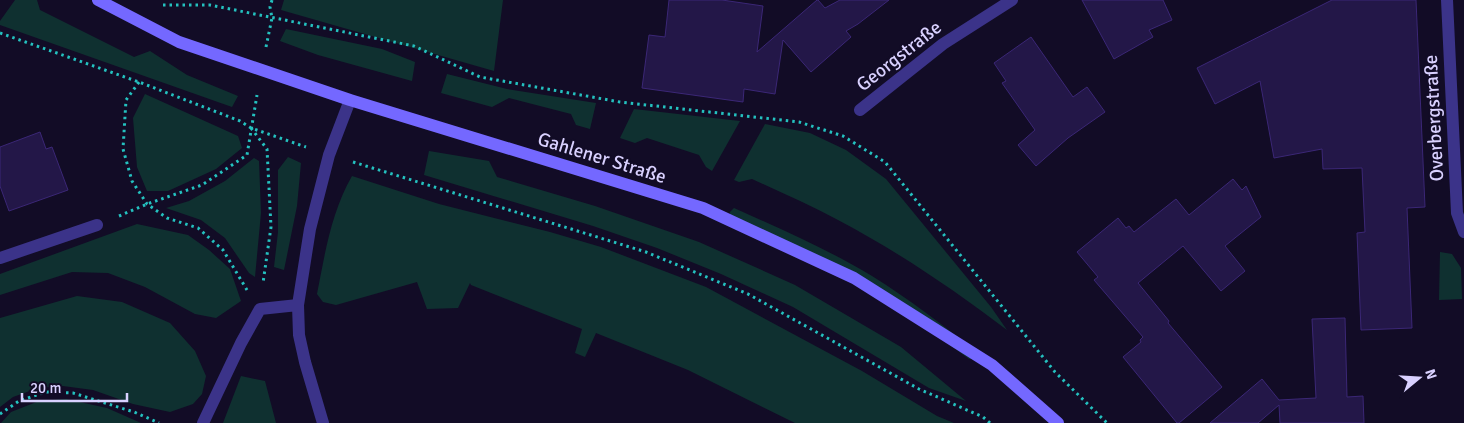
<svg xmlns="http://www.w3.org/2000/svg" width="1464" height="423" font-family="Signika,sans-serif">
<rect width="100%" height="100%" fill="#120c26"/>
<path fill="#0f3030" d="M15,0H37L40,10L134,57L150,51L187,75L238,96L232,107L0,25V21Z
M284,0H503L494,71L281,10Z
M286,29L382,49L415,62L412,81L318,55L280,41Z
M447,74L507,89L596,103L590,129L576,125L571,114L509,98L492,107L441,93Z
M145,94L238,136L242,148L216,169L168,191H147L137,167L133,118Z
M634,109L740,121L712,171L706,167L699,155L647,138L635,143L620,138Z
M765,124L810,133L846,150L886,179L991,307L1007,330C953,289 897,251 838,220C810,205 780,192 752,179L739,182L734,180Z
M429,151L489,161L497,177L595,206L699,242L795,285L901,347L966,401L929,388L793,307L721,274L657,248L593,226L424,175Z
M288,157L301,163L297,206L284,270L274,267L278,232V170Z
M254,158L259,161L261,213L255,277L249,273L225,238L201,220L166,208L189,201L225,181Z
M352,176L439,204L550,232L601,247L706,287L862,371L937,416L954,423H795L688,370L596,333L585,357L575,353L582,329L471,285L470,283L458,308L427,309L417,282L336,305L323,302L317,294C325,253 331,213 352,176Z
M734,208C781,229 829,250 872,276C909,299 944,326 978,353L975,359H969L909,315L847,277L730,219V212Z
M137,224L188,235L209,250L230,269L241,301L216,318L195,314L145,287L108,273L72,272L0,295V274Z
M1440,252L1452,254L1461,268L1462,299L1439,300Z
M77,296L122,302L170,323L195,351L206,376L202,394L193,404L170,412L133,404L93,390L63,386L38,388L13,397L0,407V318Z
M241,376L265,381L276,423H223Z
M66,399L107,408L141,423H1L11,412L39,401Z"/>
<path fill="#231748" stroke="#3b2776" d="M669,0H722L763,6L757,52L817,0H818L825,8L840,0H889L858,24L846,31L851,37L811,72L783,40L775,94L744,89L743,102L642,88L649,35L665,37Z
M1082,0H1163L1172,20L1149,30L1153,37L1114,59Z
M1332,0H1416L1425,207L1407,208L1412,328L1361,330L1357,233L1365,232L1362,168L1323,169L1322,149L1274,158L1260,81L1215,104L1197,68Z
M1031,37L1073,97L1087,87L1105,112L1068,138L1036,166L1018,145L1035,130L1002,83L1006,81L994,63Z
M40,132L46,149L52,147L68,190L9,211L0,186V147Z
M1233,179L1242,190L1246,186L1261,217L1225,246L1245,271L1221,291L1183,246L1138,283L1169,321L1168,323L1222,387L1179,423H1177L1123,357L1141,342L1140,340L1143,337L1094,280L1098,277L1077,252L1118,218L1126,228L1129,226L1134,232L1176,199L1189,215Z
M1345,318L1347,397L1363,396L1364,423H1280L1279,405L1258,423H1210L1262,379L1279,400L1316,398L1312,319Z"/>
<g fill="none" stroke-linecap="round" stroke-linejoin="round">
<path stroke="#24c1bf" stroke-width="3" stroke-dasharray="2.5 4" stroke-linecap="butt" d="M163,5H210L414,46L480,77L620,102L799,122L843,136L885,162L1055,372L1107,423
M0,33L139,82L240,121L251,128L306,147
M266,47L272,18L270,7L272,0
M139,82L126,100L123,149L132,181L147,204L167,218L198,228L223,250L247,290
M251,128L267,149L271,227L263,283
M353,162L646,252L748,294L919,389L983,417L990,423
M119,216L147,204L202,185L247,155L257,95
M0,414L19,401L46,392L73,393L134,412L159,423"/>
<path stroke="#3b3389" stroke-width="12" d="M203,423L241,343L260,309L298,305
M323,423L305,362L299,335L298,305L310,229L329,155L350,100"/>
<path stroke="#3b3389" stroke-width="12" d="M1447,0L1457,213L1464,232
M860,110L943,44L1012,0
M0,258L97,225"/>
<path stroke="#7468ff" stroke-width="12" d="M98,0L179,42L350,100L703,208L854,278L992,365L1058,423"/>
</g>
<g text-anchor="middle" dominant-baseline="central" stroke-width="4" stroke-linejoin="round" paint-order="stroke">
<g font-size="19" fill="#d9d1ff" stroke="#120c26">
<text transform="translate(899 56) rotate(-38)">Georgstraße</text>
<text transform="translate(1434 118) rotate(-93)">Overbergstraße</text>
<text transform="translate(602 158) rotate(17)">Gahlener Straße</text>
</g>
</g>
<g transform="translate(1419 378) rotate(72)" stroke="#120c26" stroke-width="4" paint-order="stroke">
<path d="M0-4L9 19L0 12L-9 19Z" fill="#d9d1ff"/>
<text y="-8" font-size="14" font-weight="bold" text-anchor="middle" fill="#d9d1ff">N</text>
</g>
<path d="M22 393v8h105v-8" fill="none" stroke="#d9d1ff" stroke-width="2.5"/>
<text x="30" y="393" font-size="15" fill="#d9d1ff" stroke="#120c26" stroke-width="4" paint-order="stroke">20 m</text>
</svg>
